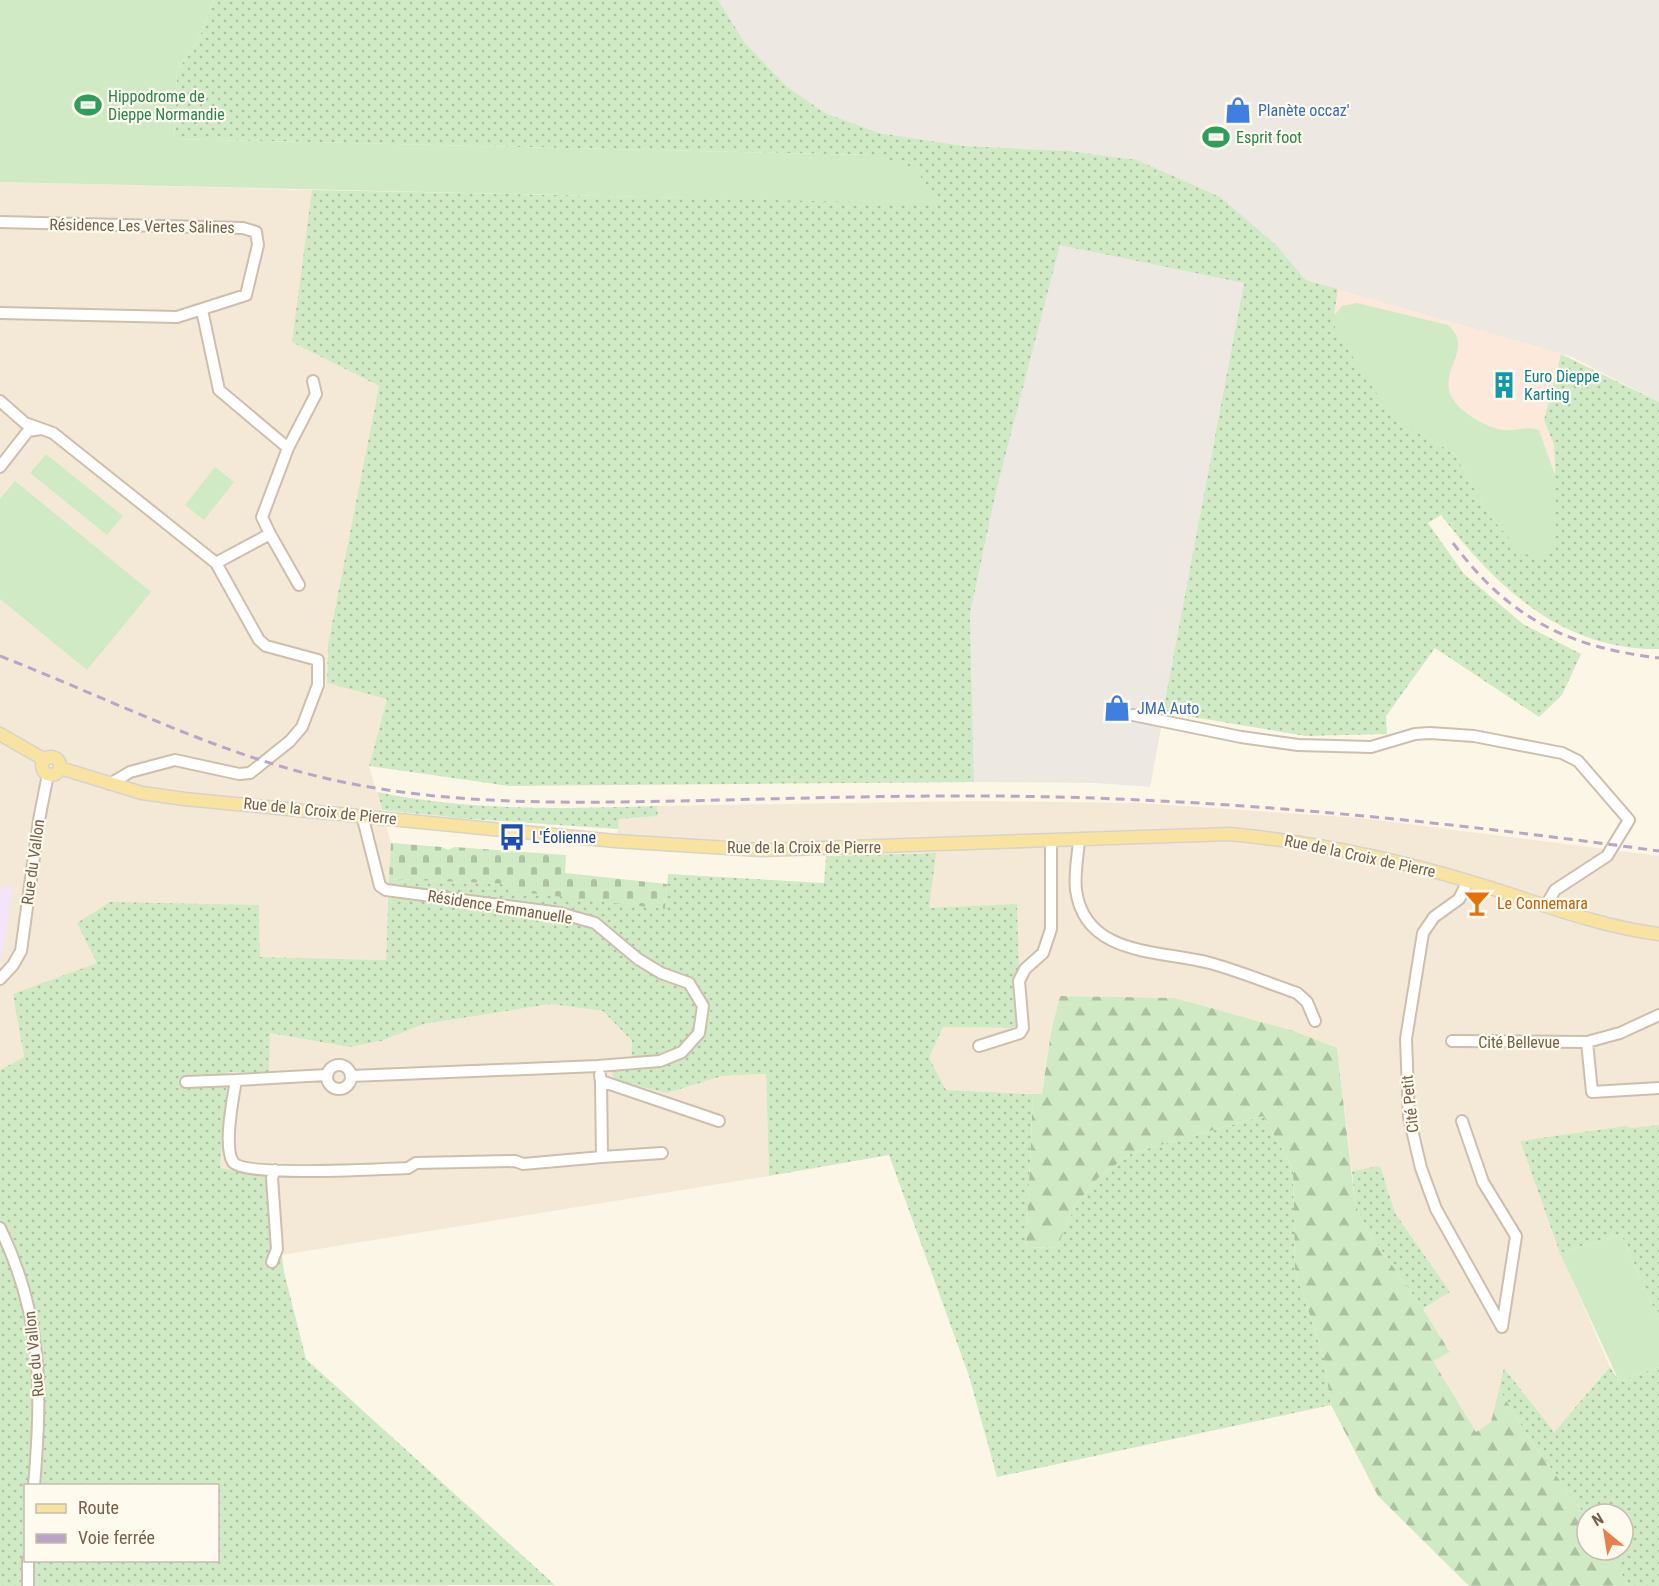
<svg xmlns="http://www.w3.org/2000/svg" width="1659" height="1586" font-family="'Roboto Condensed',sans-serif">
<defs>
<pattern id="grass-dots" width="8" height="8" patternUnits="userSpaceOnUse" patternTransform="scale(1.5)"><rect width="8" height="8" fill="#d0eac5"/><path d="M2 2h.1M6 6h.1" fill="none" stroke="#adc1a2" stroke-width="1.8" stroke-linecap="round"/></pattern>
<pattern id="forest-firs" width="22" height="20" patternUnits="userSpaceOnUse" patternTransform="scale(1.5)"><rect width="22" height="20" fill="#d0eac5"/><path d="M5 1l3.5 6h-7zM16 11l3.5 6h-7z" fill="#adc1a2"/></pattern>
<pattern id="cemetery-stones" width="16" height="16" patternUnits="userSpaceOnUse" patternTransform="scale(1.5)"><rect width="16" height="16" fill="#d0eac5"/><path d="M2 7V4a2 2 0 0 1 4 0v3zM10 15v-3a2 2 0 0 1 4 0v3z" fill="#adc1a2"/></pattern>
</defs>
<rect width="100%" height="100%" fill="#fcf6e7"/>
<path fill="#f4e9d6" d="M0,182L312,190L293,342L379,386L328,644L327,682L387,699L369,766L391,843L386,960L260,957L259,905L14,994L24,1057L0,1070Z
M978,801L1138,803L1361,818L1659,856V1125L1520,1141L1556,1242L1610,1367L1554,1432L1505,1369L1491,1422L1476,1432L1433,1361L1450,1351L1423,1309L1450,1292L1395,1213L1380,1167L1352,1171L1337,1048L1294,1031L1175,998L1060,996L1051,1032L1042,1094L946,1090L929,1058L943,1027L1018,1028L1013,981L1019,970L929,908L935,853L731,856L615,845L619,819L658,816L657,806Z
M551,1004L603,1011L632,1041L631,1069L618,1081L667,1093L722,1076L766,1074L769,1176L281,1255L272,1177L220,1168L228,1072L269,1033L349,1047L381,1041L424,1024Z"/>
<path fill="#fce9db" d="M1338,289L1561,354L1544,420L1554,445V541L1454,453L1402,423L1334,316Z"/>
<path fill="#ede8e1" d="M718,0H1659V402L1572,357L1306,280L1276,245L1137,160L1070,151L964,146L879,133L825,113L786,86L745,43Z
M1060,244L1244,283L1150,787L1097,783L974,782L970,614L996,492Z"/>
<path fill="#f3e4f9" d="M13,885L1,960H0V888Z"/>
<path fill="url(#grass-dots)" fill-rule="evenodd" d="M214,0H718L745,43L786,86L825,113L879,133L964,146L1070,151L1137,160L1220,197L1276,245L1306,280L1338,289L1334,316L1403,424L1454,453L1492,519L1555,475L1554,445L1544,420L1561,354L1659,402V649C1562,650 1496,587 1441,515L1428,523L1464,574L1523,624L1581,654L1562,695L1539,717L1435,648L1386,716L1387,734L1306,736L1163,712L1244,283L1060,245L996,492L970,614L974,782L509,786L369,766L387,699L327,683L328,644L379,386L292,342L312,190L941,203L871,155L174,139L177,71L198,41Z
M377,792C469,811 563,809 657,806L658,816L619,819L618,829L469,819L382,810Z
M936,853L929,908L1017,904L1019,970L1013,981L1018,1028L943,1027L929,1058L946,1090L1033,1094L1026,1248L1057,1247L1076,1204L1099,1177L1132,1153L1263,1116L1293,1168L1295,1269L1324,1359L1331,1405L997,1477L969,1376L889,1155L769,1176L766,1074L722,1076L667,1093L618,1081L612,1075L613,1070L631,1069L632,1041L603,1011L551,1004L424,1024L381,1041L349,1047L270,1033L269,1073L228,1072L220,1168L272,1177L284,1272L306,1359L555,1585L0,1586V1070L24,1057L13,994L97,963L77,923L110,902L259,905L260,957L386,960L389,879L510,884L665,909L668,874L824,883L826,856ZM26,1486H218V1560H26Z
M1659,1125V1320L1621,1234L1560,1253L1520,1141L1626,1126L1631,1128Z
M1380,1166L1395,1213L1450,1292L1423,1309L1365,1227L1355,1203L1352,1171Z
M1610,1367L1619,1381L1659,1367V1586H1628L1609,1550H1623V1514H1587V1518L1529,1438L1499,1389L1504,1368L1554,1432Z"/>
<path fill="url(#forest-firs)" d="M1060,996L1175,998L1294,1031L1337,1048L1355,1203L1365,1227L1423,1309L1450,1352L1433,1361L1476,1432L1491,1422L1499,1389L1529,1438L1587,1518V1550H1609L1628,1586H1469L1378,1496L1331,1405L1324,1359L1295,1269L1293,1168L1263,1116L1132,1153L1099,1177L1076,1204L1057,1247L1026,1248L1033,1094H1042L1051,1032Z"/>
<path fill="url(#cemetery-stones)" d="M391,843L442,847L448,850L454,847L566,855L565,873L667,884L665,909L512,891L510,884L389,879Z"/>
<path fill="#d0eac5" d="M0,0H214L198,41L177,71L174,139L871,155L921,170V187L942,204L0,182Z
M1357,303L1448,325C1474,349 1441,366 1450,394C1457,411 1485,427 1503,430C1516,432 1524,425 1539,430L1555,475L1554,541L1550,551L1542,557H1531L1520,550L1492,519L1454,453L1402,424L1381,400L1335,329L1334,316L1342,306Z
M46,454L123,516L107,535L30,473Z
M215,467L234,482L204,520L185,505Z
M15,481L151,592L87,670L0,599V499Z
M1621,1234L1659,1320V1367L1619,1381L1560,1253Z"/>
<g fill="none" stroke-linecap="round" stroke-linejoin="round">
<defs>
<path id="minor" d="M0,222L243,228L256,232L258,245L246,295L177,317L0,313
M202,310L219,390L288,448
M0,401L25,423L53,433L216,563L259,640L266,646L318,660V685L302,727L290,741L250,773L239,774L175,760L130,772L110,784
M0,467L28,431L41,429
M270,534L299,585
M216,563L270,534L262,517L288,448L316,394L313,381
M1133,715L1241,737L1298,745L1371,747L1415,734L1430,733L1474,736L1562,753L1578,761L1629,820L1607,856L1555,890L1546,905
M1079,840C1078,855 1074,874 1076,890C1085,957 1161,950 1210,963C1239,971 1268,983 1297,993L1307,1002L1315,1021
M1468,881L1459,899L1434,917L1423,933L1406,1039L1409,1117L1421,1168L1436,1209L1502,1327
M0,979L13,965L21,951L39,820L48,774
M1452,1041L1587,1042L1620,1033L1659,1015
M1587,1042L1592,1092L1659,1088
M979,1046L1020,1033L1023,1028L1019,981L1025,969L1043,953L1051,929V841
M327 1077a12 12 0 1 1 24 0a12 12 0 1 1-24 0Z
M326,1075L236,1080C233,1098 223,1147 233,1162C244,1177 382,1169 408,1168L416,1163L515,1161L523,1164L602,1157L601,1081
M600,1075L601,1081L719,1121
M351,1076L598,1066L660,1061L682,1052L699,1033L703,1006L689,983L661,973L638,959L595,923L560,913L386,890L380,886L362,815
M186,1082L236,1080
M1462,1121L1483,1182L1516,1236L1502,1327
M602,1157L662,1153
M0,1228C43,1317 42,1390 34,1486
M272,1262L277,1249L272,1178L275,1170
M28,1586V1560"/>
<path id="major" d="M0,734L45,760
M42 766a9 9 0 1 1 18 0a9 9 0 1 1-18 0Z
M60,768L142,793L185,799L615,841L761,850L1230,834C1312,842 1392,858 1471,882C1532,900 1595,926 1659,934"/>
</defs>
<use href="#minor" stroke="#cebfad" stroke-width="14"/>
<use href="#major" stroke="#d9d2cd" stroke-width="15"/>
<use href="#minor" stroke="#fff" stroke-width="10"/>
<use href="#major" stroke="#f9e3a1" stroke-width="12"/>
<path stroke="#bba5c6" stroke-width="3" stroke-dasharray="9 6" stroke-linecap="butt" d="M1453,543C1509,618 1567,647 1659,658
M0,656C118,702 232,762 358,785C465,805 571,803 679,801C772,799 865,796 958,796C1194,795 1426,819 1659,851"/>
</g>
<defs>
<symbol id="stadium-bare" viewBox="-9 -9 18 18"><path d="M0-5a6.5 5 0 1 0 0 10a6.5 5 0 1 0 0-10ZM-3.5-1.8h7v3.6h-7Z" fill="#2e9e5b" stroke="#fffaee" stroke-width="2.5" paint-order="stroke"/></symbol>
<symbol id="shop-bare" viewBox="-9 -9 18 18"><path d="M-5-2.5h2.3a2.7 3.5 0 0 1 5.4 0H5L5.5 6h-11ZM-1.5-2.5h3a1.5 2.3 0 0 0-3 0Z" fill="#3f7fe0" stroke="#fffaee" stroke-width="2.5" paint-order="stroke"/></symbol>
<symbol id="building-bare" viewBox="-9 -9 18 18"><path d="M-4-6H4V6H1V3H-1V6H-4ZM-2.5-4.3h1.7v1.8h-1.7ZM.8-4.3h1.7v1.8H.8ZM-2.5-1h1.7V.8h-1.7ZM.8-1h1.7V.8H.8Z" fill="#0f9aa8" stroke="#fffaee" stroke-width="2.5" paint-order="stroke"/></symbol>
<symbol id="bus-bare" viewBox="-9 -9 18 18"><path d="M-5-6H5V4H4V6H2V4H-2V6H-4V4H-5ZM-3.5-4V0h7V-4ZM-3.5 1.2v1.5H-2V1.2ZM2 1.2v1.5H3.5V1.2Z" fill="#1a4fb4" stroke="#fffaee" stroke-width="2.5" paint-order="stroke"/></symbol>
<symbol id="bar-bare" viewBox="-9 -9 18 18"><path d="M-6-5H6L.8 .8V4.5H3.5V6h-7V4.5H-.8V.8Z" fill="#e8710a" stroke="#fffaee" stroke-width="2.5" paint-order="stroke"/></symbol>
</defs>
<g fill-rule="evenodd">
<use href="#stadium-bare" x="69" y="86" width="38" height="38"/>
<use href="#shop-bare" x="1219" y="91" width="38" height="38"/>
<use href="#stadium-bare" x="1197" y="118" width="38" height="38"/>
<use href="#building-bare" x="1485" y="366" width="38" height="38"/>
<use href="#shop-bare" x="1098" y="689" width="38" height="38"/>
<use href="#bus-bare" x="493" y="818" width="38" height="38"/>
<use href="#bar-bare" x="1458" y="884" width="38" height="38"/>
</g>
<g text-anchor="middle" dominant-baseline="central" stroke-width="4.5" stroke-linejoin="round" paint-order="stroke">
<g font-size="16" fill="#27864d" stroke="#fffaee" text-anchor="start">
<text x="108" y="96">Hippodrome de<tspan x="108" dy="18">Dieppe Normandie</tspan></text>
<text x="1236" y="137">Esprit foot</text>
</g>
<g font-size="16" fill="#366cbe" stroke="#fffaee" text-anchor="start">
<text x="1258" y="110">Planète occaz'</text>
<text x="1137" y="708">JMA Auto</text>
</g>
<g font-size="16" fill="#76604c" stroke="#fffaee">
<text transform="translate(142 226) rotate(1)">Résidence Les Vertes Salines</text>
<text transform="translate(320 811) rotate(6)">Rue de la Croix de Pierre</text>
<text x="804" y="847">Rue de la Croix de Pierre</text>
<text transform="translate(1360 856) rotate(12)">Rue de la Croix de Pierre</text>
<text transform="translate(33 862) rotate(-82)">Rue du Vallon</text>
<text transform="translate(500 907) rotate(9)">Résidence Emmanuelle</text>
<text x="1519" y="1042">Cité Bellevue</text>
<text transform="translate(1410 1104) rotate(-96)">Cité Petit</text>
<text transform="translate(34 1354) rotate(-96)">Rue du Vallon</text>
</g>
<g font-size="16" fill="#0d838f" stroke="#fffaee" text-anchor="start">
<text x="1524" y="376">Euro Dieppe<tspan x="1524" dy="18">Karting</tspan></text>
</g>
<g font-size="16" fill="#164399" stroke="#fffaee" text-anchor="start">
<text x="532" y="837">L'Éolienne</text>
</g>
<g font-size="16" fill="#c56008" stroke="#fffaee" text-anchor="start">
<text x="1497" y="903">Le Connemara</text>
</g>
</g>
<rect x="24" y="1484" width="195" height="78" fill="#fffaee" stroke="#c8bcad" stroke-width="1.5"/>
<rect x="36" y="1504" width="30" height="9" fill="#f9e3a1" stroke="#c8bcad" stroke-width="1.5"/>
<text x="78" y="1514" font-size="18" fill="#76604c">Route</text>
<rect x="36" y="1534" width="30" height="9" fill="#bba5c6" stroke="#c8bcad" stroke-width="1.5"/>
<text x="78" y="1544" font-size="18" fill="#76604c">Voie ferrée</text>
<g transform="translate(1605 1532) rotate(330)"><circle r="28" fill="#fffaee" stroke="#c8bcad" stroke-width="1.5"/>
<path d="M0-4.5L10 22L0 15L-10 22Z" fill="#e3824f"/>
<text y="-9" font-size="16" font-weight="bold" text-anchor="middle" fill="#76604c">N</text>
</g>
</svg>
